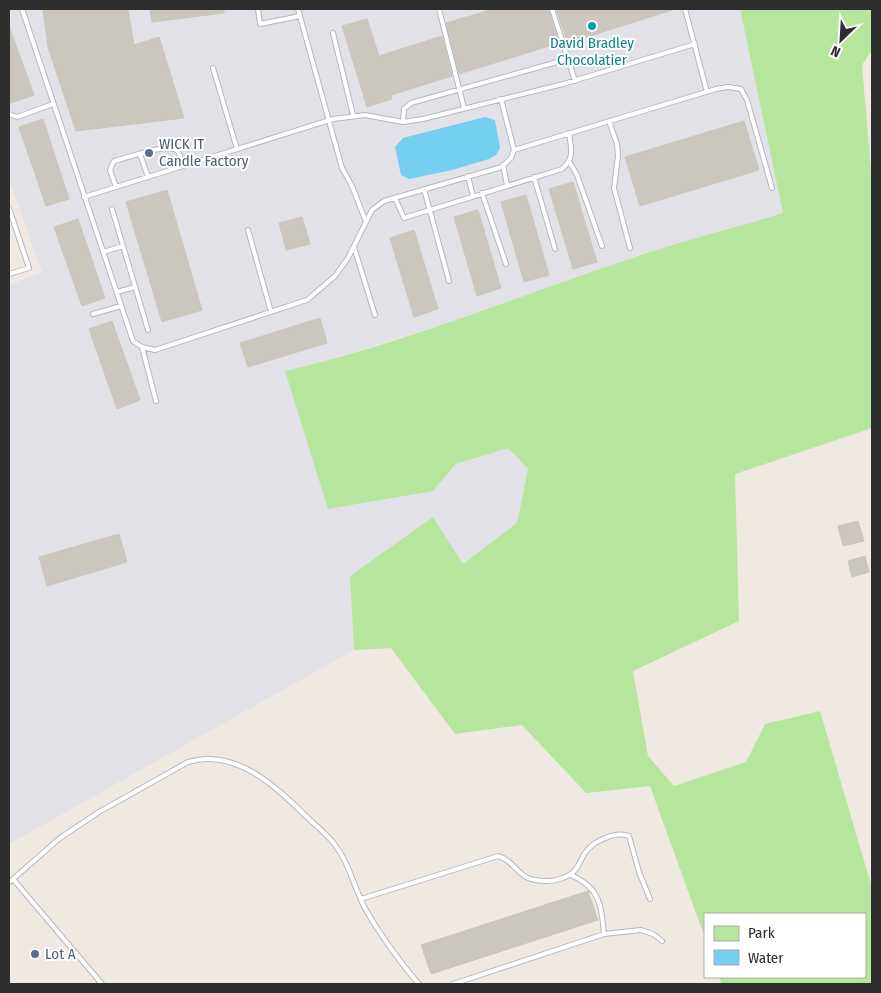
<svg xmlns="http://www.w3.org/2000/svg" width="881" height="993" font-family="'Fira Sans Condensed',sans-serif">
<rect width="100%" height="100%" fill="#efe9e1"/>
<path fill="#e3e1e8" d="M9,9H740L784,213L639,255L482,312L318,363L285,371L433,491L456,464L508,447L528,469L517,523L463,564L434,518L350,576L354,650L9,844V285L42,272L9,179Z"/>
<path fill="#b6e59e" d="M740,9H872V50L862,65L872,183V428L735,474L739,621L633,671L648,756L674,786L746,762L765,724L820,711L872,888V984H722L719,977H865V914H705V938L650,786L586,793L522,725L455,734L391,648L354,650L350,576L433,517L463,564L517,523L528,469L508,448L456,464L433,491L328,509L285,371C406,343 521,295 638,256C686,240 735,228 783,213Z"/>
<path fill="#75cff0" d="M485,117L495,120L500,148L496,155L489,159L452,170L409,179L401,175L395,147L403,138Z"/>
<path fill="#cbc7bf" stroke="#cbc5ba" d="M52,9H128L134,45L159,37L184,118L76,131L48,47L43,10Z
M150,9H224V13L152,22Z
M494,9H548L559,43L459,74L446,23Z
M556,9H671L672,10L568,43Z
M367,19L379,56L442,36L452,76L391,95L392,99L367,107L342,26Z
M9,26L34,95L11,103L9,96Z
M43,119L69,199L46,206L19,127Z
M744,121L759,170L640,206L625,157Z
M573,182L597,262L573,269L549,189Z
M167,190L202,310L162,322L126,202Z
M526,195L549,275L524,282L501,202Z
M478,210L501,288L477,296L454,217Z
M302,217L310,244L286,250L279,223Z
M78,219L105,298L82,306L54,227Z
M414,230L438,309L414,317L390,238Z
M320,318L327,343L248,367L240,343Z
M112,321L140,400L117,409L89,329Z
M858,521L864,541L843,546L838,526Z
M119,534L127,562L47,586L39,557Z
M865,556L869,572L852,577L848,561Z
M588,891L598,920L431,974L421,945Z"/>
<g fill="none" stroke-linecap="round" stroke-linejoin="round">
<defs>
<path id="lane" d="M22,9L133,341L142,347L155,350L307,300L335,276L348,258L372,210L384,201L502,167L511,158L514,150L716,89L728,87L741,89L747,100L772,188
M258,9L260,24L300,16
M298,9L342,168L352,186L366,222
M439,9L464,108
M552,9L575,81
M685,9L707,92
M333,33L353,115
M213,68L237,149
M501,99L514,150
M9,114L17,117L53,104
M609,121L617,144L618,156L614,188L630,248
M403,122L404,109L411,103L568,59
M140,154L148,177
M570,163L577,175L602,246
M503,165L507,185
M468,176L473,196
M534,177L555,249
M116,187L110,170L114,161C128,158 167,142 178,151L183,166
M424,189L449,281
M482,193L506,264
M84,197L333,119L365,115L403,122L423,119L563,84L695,44
M395,198L404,218L562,169C575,158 571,148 569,133
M9,208L29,268L9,274
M112,209L148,330
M248,230L271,312
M354,247L375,315
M103,252L123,246
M117,292L135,287
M93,314L121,306
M142,347L156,401
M571,875C600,888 601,904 604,934
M13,879L60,838L99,812L188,762C237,748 276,787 308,818C317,827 328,835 335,845C350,864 354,889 366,910C379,933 402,965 419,984
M9,882L13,879L102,984
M361,899L498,856C514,860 518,878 535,880C546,882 559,881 569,875C578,871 580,860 585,853C593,841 615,831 629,836L639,872L650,899
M453,984L604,934L641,930L653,934L662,941"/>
</defs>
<use href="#lane" stroke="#b4b7c1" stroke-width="6"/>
<use href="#lane" stroke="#fff" stroke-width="4"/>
</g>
<circle fill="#0f9aa8" stroke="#fff" stroke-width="2" cx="592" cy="26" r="5"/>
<g fill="#5c6f8a" stroke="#fff" stroke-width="2">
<circle cx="149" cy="153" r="5"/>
<circle cx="35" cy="954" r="5"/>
</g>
<g text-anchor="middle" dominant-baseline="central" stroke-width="4" stroke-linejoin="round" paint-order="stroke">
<g font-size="15" fill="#0d838f" stroke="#fff">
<text x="592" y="43">David Bradley<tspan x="592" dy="17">Chocolatier</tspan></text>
</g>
<g font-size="15" fill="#4e5e75" stroke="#fff" text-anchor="start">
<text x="159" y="144">WICK IT<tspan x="159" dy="17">Candle Factory</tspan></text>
<text x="45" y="954">Lot A</text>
</g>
</g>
<rect width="881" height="993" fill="none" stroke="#2e2e2e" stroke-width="20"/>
<rect x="704" y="913" width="162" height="65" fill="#ffffff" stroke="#ababab"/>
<rect x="714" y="926" width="25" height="15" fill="#b6e59e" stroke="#ababab"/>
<text x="748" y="938" font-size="15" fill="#2e2e2e">Park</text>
<rect x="714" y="950" width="25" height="15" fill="#75cff0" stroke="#ababab"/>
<text x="748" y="963" font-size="15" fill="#2e2e2e">Water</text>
<g transform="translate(841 40) rotate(205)" stroke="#ffffff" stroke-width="4" paint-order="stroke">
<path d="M0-4L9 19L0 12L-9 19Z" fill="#2e2e2e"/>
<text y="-8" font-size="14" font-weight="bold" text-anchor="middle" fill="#2e2e2e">N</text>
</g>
</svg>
